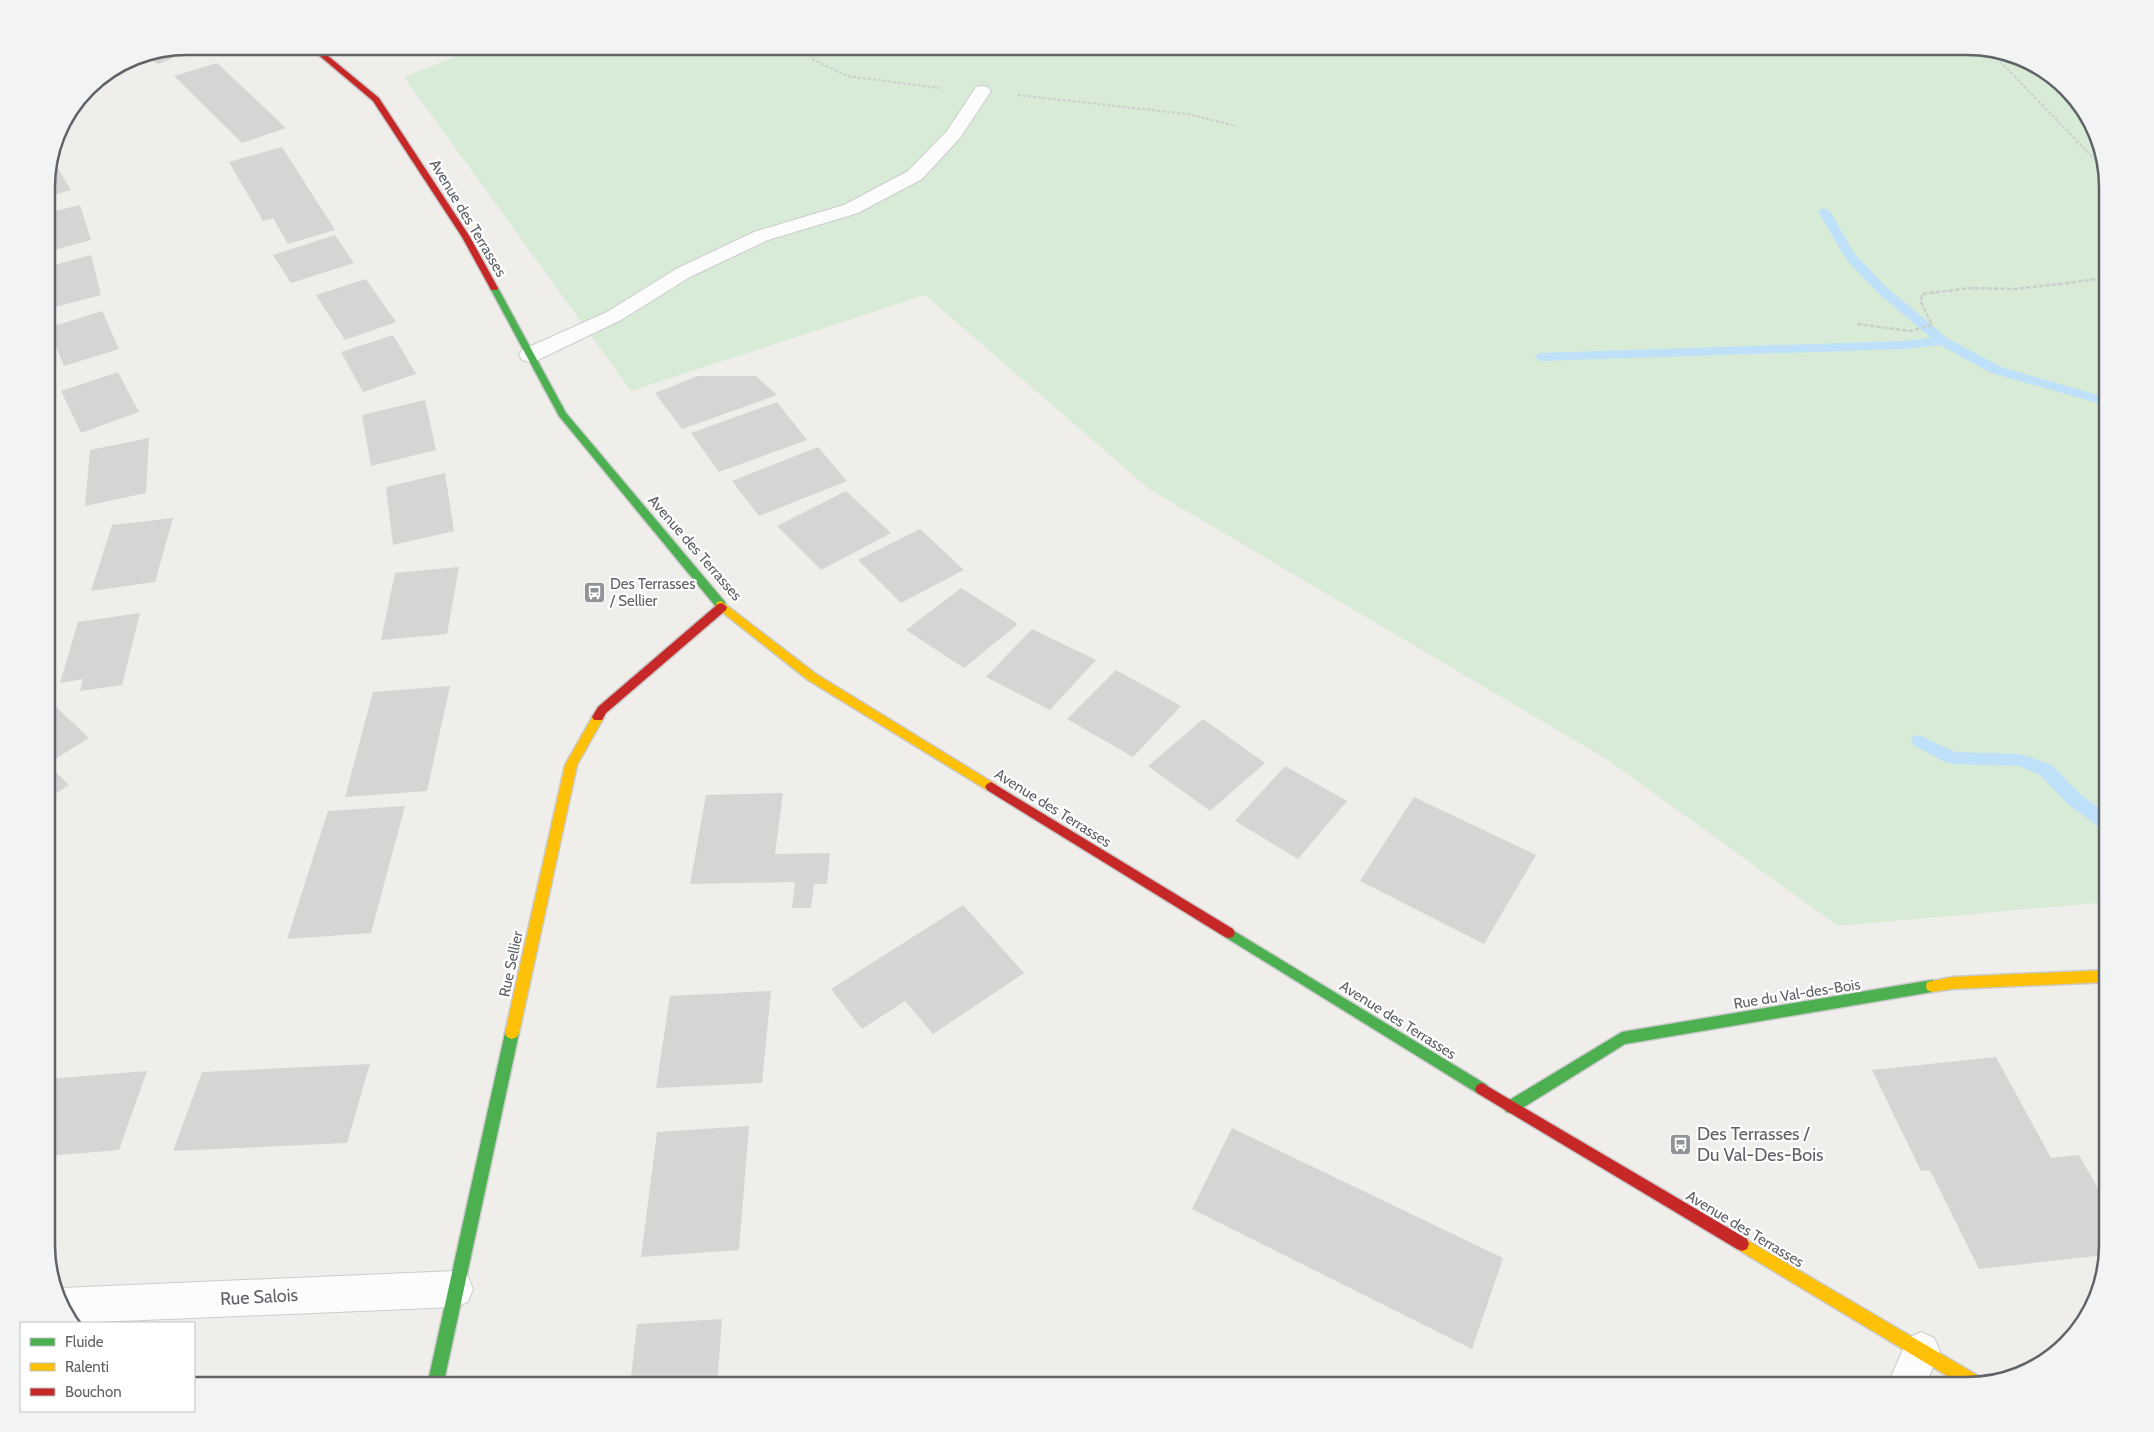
<svg xmlns="http://www.w3.org/2000/svg" width="2154" height="1432" font-family="Cabin,sans-serif">
<rect width="100%" height="100%" fill="#efeeea"/>
<path fill="#d8ebd6" d="M483,46H1967L2045,70L2089,117L2108,187V902L1838,926L1608,760L1149,489L925,295L631,391L404,77Z"/>
<g fill="none" stroke-linecap="round" stroke-linejoin="round">
<path fill="#bfe0f9" fill-rule="evenodd" d="M1824,208L1830,211L1854,253L1885,286L1947,338L2001,367L2108,398V406L1991,373L1940,345L1904,349L1540,361L1534,357L1540,353L1904,341L1931,338L1877,292L1845,258L1818,211Z
M1919,735L1955,752L2020,754L2052,765L2081,795L2108,815V831L2102,829L2069,805L2040,775L2019,766L1953,764L1947,763L1913,745L1911,741L1913,737Z"/>
</g>
<path fill="#d6d5d3" d="M187,46H199L159,64L139,56Z
M217,63L286,128L242,143L174,76Z
M282,147L335,230L288,244L273,218L263,221L229,162Z
M51,157L71,190L47,197V178Z
M80,205L91,240L47,252V213Z
M335,235L354,263L291,283L273,255Z
M91,255L101,295L47,309V267Z
M366,279L396,322L345,340L316,295Z
M102,311L119,349L64,366L48,328Z
M393,335L416,374L363,392L341,352Z
M118,372L139,412L81,433L61,391Z
M698,376H756L777,395L682,429L655,393Z
M425,400L436,450L371,466L362,415Z
M777,402L807,440L719,472L691,433Z
M149,438L146,493L85,506L90,450Z
M818,447L847,481L759,516L732,481Z
M445,473L454,531L393,545L386,487Z
M846,491L891,533L821,570L777,526Z
M173,518L155,582L91,591L112,525Z
M920,529L964,570L901,603L858,560Z
M459,567L447,634L381,640L395,573Z
M961,588L1018,624L964,668L906,630Z
M140,613L122,685L80,691L83,679L60,683L78,622Z
M1032,629L1096,660L1050,710L986,677Z
M1116,670L1181,706L1133,757L1067,719Z
M450,686L427,791L345,797L373,692Z
M55,706L89,738L47,764V711Z
M1203,719L1265,763L1210,811L1148,766Z
M47,764L69,785L47,799Z
M1285,766L1347,801L1298,859L1235,821Z
M783,793L775,854L830,853L827,884H814L811,908H792L795,882L690,884L706,795Z
M1414,797L1536,855L1484,944L1360,881Z
M405,806L371,933L287,939L328,811Z
M963,905L1024,973L933,1034L905,1001L862,1029L831,989Z
M771,991L762,1083L656,1088L670,996Z
M1996,1057L2051,1158L2079,1155L2108,1206V1245L2105,1255L1979,1269L1930,1170L1921,1171L1872,1070Z
M370,1064L347,1143L173,1151L202,1072Z
M147,1071L119,1150L47,1156V1079Z
M749,1126L739,1250L641,1257L657,1132Z
M1232,1128L1503,1258L1472,1349L1192,1209Z
M722,1319L717,1386H630L637,1324Z"/>
<g fill="none" stroke-linecap="round" stroke-linejoin="round">
<defs>
<path id="lane" d="M982,86L988,87L991,91L960,138L922,179L858,213L768,240L690,277L621,320L538,360L530,362L522,360L519,355L522,350L607,312L676,269L754,232L844,205L908,171L947,131L976,87Z"/>
<path id="street" d="M455,1271L468,1276L473,1289L468,1302L455,1307L73,1323L65,1315L57,1290L62,1288Z
M1921,1332L1934,1338L1940,1351L1925,1386H1887L1908,1338Z"/>
<path id="fast" d="M494,285L498,288L566,413L725,602L726,605L725,608H717L559,416L490,288Z
M1229,928L1487,1085L1489,1089L1487,1093L1482,1095L1477,1093L1225,937L1223,933L1225,929Z
M1932,980L1937,982L1938,986L1937,990L1932,992L1625,1044L1516,1112L1511,1113L1506,1112L1504,1107L1506,1102L1622,1032Z
M512,1027L517,1029L519,1033L443,1386H427L505,1033L507,1029Z"/>
<path id="slow" d="M721,601L816,674L995,784L997,787L995,790H987L808,680L717,608L716,605L717,602Z
M598,713L604,717L577,765L519,1033L517,1037L512,1039L507,1037L505,1033L565,765L594,714Z
M2108,970V982L1952,989L1932,992L1927,990L1926,986L1927,982L1952,977Z
M1742,1237L1982,1378L1983,1382L1964,1386L1737,1249L1735,1244L1737,1239Z"/>
<path id="jam" d="M308,46H316L379,98L470,237L498,288L497,290H491L490,288L462,237L373,101Z
M722,603L727,607L726,610L606,713L602,720H594L592,717L598,707L718,604Z
M991,782L1233,929L1235,933L1233,937L1229,938L1225,937L987,790L985,787L987,784Z
M1482,1083L1747,1239L1749,1244L1747,1249L1742,1251L1737,1249L1477,1093L1475,1089L1477,1085Z"/>
</defs>
<use href="#lane" stroke="#cbcccc" stroke-width="2"/>
<use href="#street" stroke="#cbcccc" stroke-width="2"/>
<use href="#fast" stroke="#cacacb" stroke-width="3"/>
<use href="#slow" stroke="#cacacb" stroke-width="3"/>
<use href="#jam" stroke="#cacacb" stroke-width="3"/>
<path stroke="#cacfcc" stroke-width="2" stroke-dasharray="3 2" stroke-linecap="butt" d="M804,46L814,60L847,76L940,88
M1993,54L2102,167
M1018,95L1187,114L1236,126"/>
<path stroke="#cacfcc" stroke-width="2.5" stroke-dasharray="4.5 2" stroke-linecap="butt" d="M1857,324L1910,331L1932,325L1921,302L1922,294L1970,288L2016,289L2108,278"/>
<use href="#lane" fill="#fdfcfc" fill-rule="evenodd"/>
<use href="#street" fill="#fdfcfc" fill-rule="evenodd"/>
<use href="#fast" fill="#4caf50" fill-rule="evenodd"/>
<use href="#slow" fill="#ffc107" fill-rule="evenodd"/>
<use href="#jam" fill="#c62828" fill-rule="evenodd"/>
</g>
<defs>
<symbol id="bus-square" viewBox="-11 -11 22 22"><rect x="-9" y="-9" width="18" height="18" rx="4" fill="#919496" stroke="#fff"/><path d="M-5-6H5V4H4V6H2V4H-2V6H-4V4H-5ZM-3.5-4V0h7V-4ZM-3.5 1.2v1.5H-2V1.2ZM2 1.2v1.5H3.5V1.2Z" fill="#fff"/></symbol>
</defs>
<g fill-rule="evenodd">
<use href="#bus-square" x="582" y="580" width="25" height="25"/>
<use href="#bus-square" x="1668" y="1132" width="25" height="25"/>
</g>
<g text-anchor="middle" dominant-baseline="central" stroke-width="4.5" stroke-linejoin="round" paint-order="stroke">
<g font-size="15" fill="#5f6368" stroke="#fff">
<text transform="translate(468 218) rotate(59)">Avenue des Terrasses</text>
<text transform="translate(695 548) rotate(49)">Avenue des Terrasses</text>
<text transform="translate(1053 808) rotate(32)">Avenue des Terrasses</text>
<text transform="translate(511 964) rotate(-78)">Rue Sellier</text>
<text transform="translate(1797 994) rotate(-9)">Rue du Val-des-Bois</text>
<text transform="translate(1398 1020) rotate(32)">Avenue des Terrasses</text>
<text transform="translate(1745 1229) rotate(31)">Avenue des Terrasses</text>
</g>
<g font-size="15" fill="#5f6368" stroke="#fff" text-anchor="start">
<text x="610" y="584">Des Terrasses<tspan x="610" dy="17">/ Sellier</tspan></text>
</g>
<g font-size="18" fill="#5f6368" stroke="#fff" text-anchor="start">
<text x="1697" y="1134">Des Terrasses /<tspan x="1697" dy="21">Du Val-Des-Bois</tspan></text>
</g>
<g font-size="18" fill="#5f6368" stroke="#fff">
<text transform="translate(259 1297) rotate(-3)">Rue Salois</text>
</g>
</g>
<path d="M0 0H2154V1432H0ZM187 55H1967A132 132 0 0 1 2099 187V1245A132 132 0 0 1 1967 1377H187A132 132 0 0 1 55 1245V187A132 132 0 0 1 187 55Z" fill="#f2f3f3" fill-rule="evenodd"/>
<path fill="none" stroke="#5f6368" stroke-width="2.5" d="M187 55H1967A132 132 0 0 1 2099 187V1245A132 132 0 0 1 1967 1377H187A132 132 0 0 1 55 1245V187A132 132 0 0 1 187 55Z"/>
<rect x="20" y="1322" width="175" height="90" fill="#ffffff" stroke="#bfc1c3"/>
<rect x="30" y="1338" width="25" height="8" fill="#4caf50" stroke="#bfc1c3"/>
<text x="65" y="1347" font-size="15" fill="#5f6368">Fluide</text>
<rect x="30" y="1363" width="25" height="8" fill="#ffc107" stroke="#bfc1c3"/>
<text x="65" y="1372" font-size="15" fill="#5f6368">Ralenti</text>
<rect x="30" y="1388" width="25" height="8" fill="#c62828" stroke="#bfc1c3"/>
<text x="65" y="1397" font-size="15" fill="#5f6368">Bouchon</text>
</svg>
